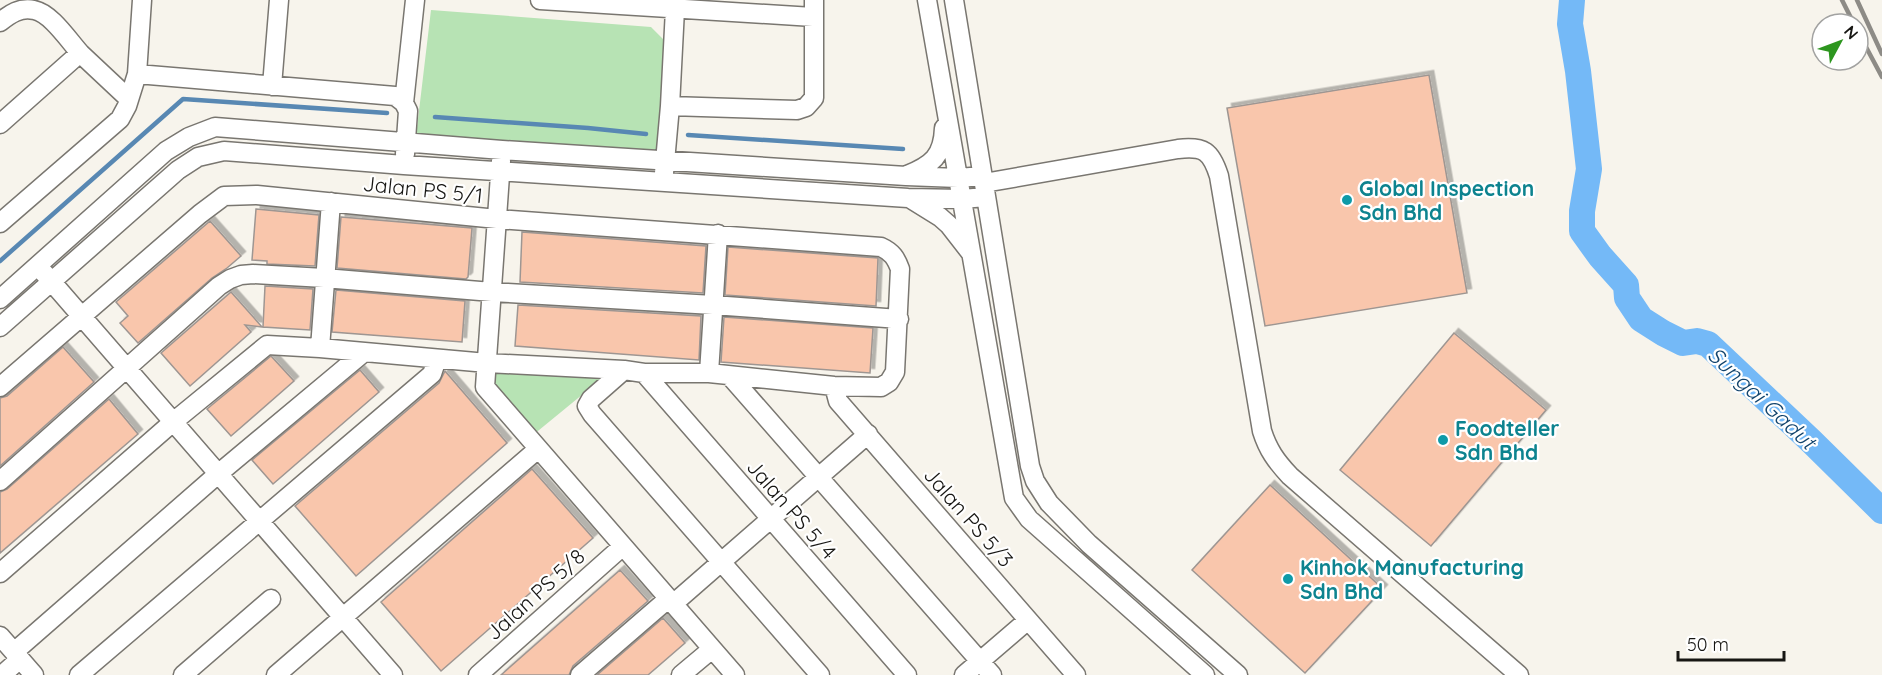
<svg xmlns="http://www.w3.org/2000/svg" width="1882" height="675" font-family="Quicksand,sans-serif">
<defs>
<filter id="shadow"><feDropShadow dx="4.5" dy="-4.5" stdDeviation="0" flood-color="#0004"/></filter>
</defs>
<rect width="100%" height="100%" fill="#f7f4ec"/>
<path fill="#b7e3b4" d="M431,10L651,27L665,41L660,153L416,136Z
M494,370L605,376L533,435L492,379Z"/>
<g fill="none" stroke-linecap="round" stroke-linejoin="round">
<path stroke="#5888b3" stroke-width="4.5" d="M435,117L588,128L646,134
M688,135L903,149
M0,261L183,99L387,113"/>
<path stroke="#74b9f7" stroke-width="26" d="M1572,0L1570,24L1578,71L1589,169L1582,211V231L1600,256L1626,285L1627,298L1641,319L1663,333L1683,343L1697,341L1708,344L1812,442L1882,511"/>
</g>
<path fill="#f9c6ac" stroke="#9e9692" stroke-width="1.5" filter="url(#shadow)" d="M1429,75L1467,293L1265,326L1227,108Z
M256,209L319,215L315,266L267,264V261L252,260Z
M341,217L472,228L468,277L466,279L337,268Z
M210,221L241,256L227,268L212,278L138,343L120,323L128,316L116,302Z
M522,232L706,246L703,293L520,282Z
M728,247L878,258L876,306L725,295Z
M265,286L313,289L310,330L263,327Z
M336,290L465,301L462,342L332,332Z
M231,292L262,327L245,325L251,332L190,386L161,353Z
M518,305L701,316L699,360L515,346Z
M724,317L873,328L870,373L721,362Z
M1454,333L1546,410L1431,546L1340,470Z
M63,347L94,382L0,466V398L7,396Z
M271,356L294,381L231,436L207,409Z
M360,370L379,392L273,484L252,460Z
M445,371L507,443L356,576L295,506L439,383Z
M109,399L138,434L0,553V492L7,489Z
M532,469L593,538L441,671L381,602Z
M1270,485L1383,589L1305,673L1192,570Z
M620,570L648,601L573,666L569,675H501Z
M663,618L685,643L648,675H597Z"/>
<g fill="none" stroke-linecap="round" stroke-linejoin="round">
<defs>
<path id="minor" d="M142,0L137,74L395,96L404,103L408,111L405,154
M540,0L813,17
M927,0L1014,498L1029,519L1205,675
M954,0L1030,466L1035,481L1049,503L1089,544L1238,675
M675,9L670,106L797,110L806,107L814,98V0
M0,22C10,14 20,7 34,10C51,13 69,41 81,54C97,69 113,84 129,99
M272,86L279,0
M404,103L415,0
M0,124L80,53
M501,161L485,387L735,675
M664,173L670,106
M907,175C932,165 943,156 944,128
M984,183L1178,149C1204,146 1211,151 1219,176L1262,431C1268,450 1276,461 1290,476L1519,675
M911,199L940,217L949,225L970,252
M0,223L120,119L127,106L137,74
M44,273L393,675
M0,299L166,151L189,137L215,127L502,150L906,176L958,178L983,176
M0,327L178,170L198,157L224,151L404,165L908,198L962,199L986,197
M320,348L331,202
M624,370L591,399L587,406L592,414L820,675
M644,373L907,675
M709,373L718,234
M730,376L992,675
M834,386L838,401L1076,675
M0,387L200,214L224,196L257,195L497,219L881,247C892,252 896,258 900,269L895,372L889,382L881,387L834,386L709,373H644L624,370L487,363L320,348L267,345L173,422L0,573
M0,481L219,286L230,279L241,275L253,274L324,278L492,292L713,305L899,319
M673,604L868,434
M0,636L34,675
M14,652L218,474L363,353
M2,675L20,659
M79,675L432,374L437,359
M183,675L271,599
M276,675L538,449
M478,675L623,546
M580,675L668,599
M681,675L712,649
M964,675L1028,620"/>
</defs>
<use href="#minor" stroke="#797670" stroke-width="21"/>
<use href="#minor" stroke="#fff" stroke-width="18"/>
<path stroke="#8d8b86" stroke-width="4.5" d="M1842,0L1854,24
M1857,0L1882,54
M1858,32L1882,77"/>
</g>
<g fill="#0f9aa8" stroke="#fff" stroke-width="2">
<circle cx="1347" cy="200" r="6"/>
<circle cx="1443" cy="440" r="6"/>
<circle cx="1288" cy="579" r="6"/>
</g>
<g text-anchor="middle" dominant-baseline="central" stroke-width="4.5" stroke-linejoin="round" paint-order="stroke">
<g font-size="21" font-weight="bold" fill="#0d838f" stroke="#fff" text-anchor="start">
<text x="1359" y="188">Global Inspection<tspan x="1359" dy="24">Sdn Bhd</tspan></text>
<text x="1455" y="428">Foodteller<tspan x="1455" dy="24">Sdn Bhd</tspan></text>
<text x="1300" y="567">Kinhok Manufacturing<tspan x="1300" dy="24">Sdn Bhd</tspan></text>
</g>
<g font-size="21" fill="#171613" stroke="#fff">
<text transform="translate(423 189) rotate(6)">Jalan PS 5/1</text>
<text transform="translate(792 509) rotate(49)">Jalan PS 5/4</text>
<text transform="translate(969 517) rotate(49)">Jalan PS 5/3</text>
<text transform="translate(535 594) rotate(-42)">Jalan PS 5/8</text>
</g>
<g font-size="22" font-style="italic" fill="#12446d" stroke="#fff">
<text transform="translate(1762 398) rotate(43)">Sungai Gadut</text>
</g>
</g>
<g transform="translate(1840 42) rotate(49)"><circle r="28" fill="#ffffff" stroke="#a2a2a1" stroke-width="1.5"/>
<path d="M0-4.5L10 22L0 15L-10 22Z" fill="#2d961f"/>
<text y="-9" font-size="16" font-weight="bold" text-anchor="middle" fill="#171613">N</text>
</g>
<path d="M1678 651v9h106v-9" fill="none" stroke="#171613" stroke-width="3"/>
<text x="1687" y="651" font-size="18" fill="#171613" stroke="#ffffff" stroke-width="4.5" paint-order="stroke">50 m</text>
</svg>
